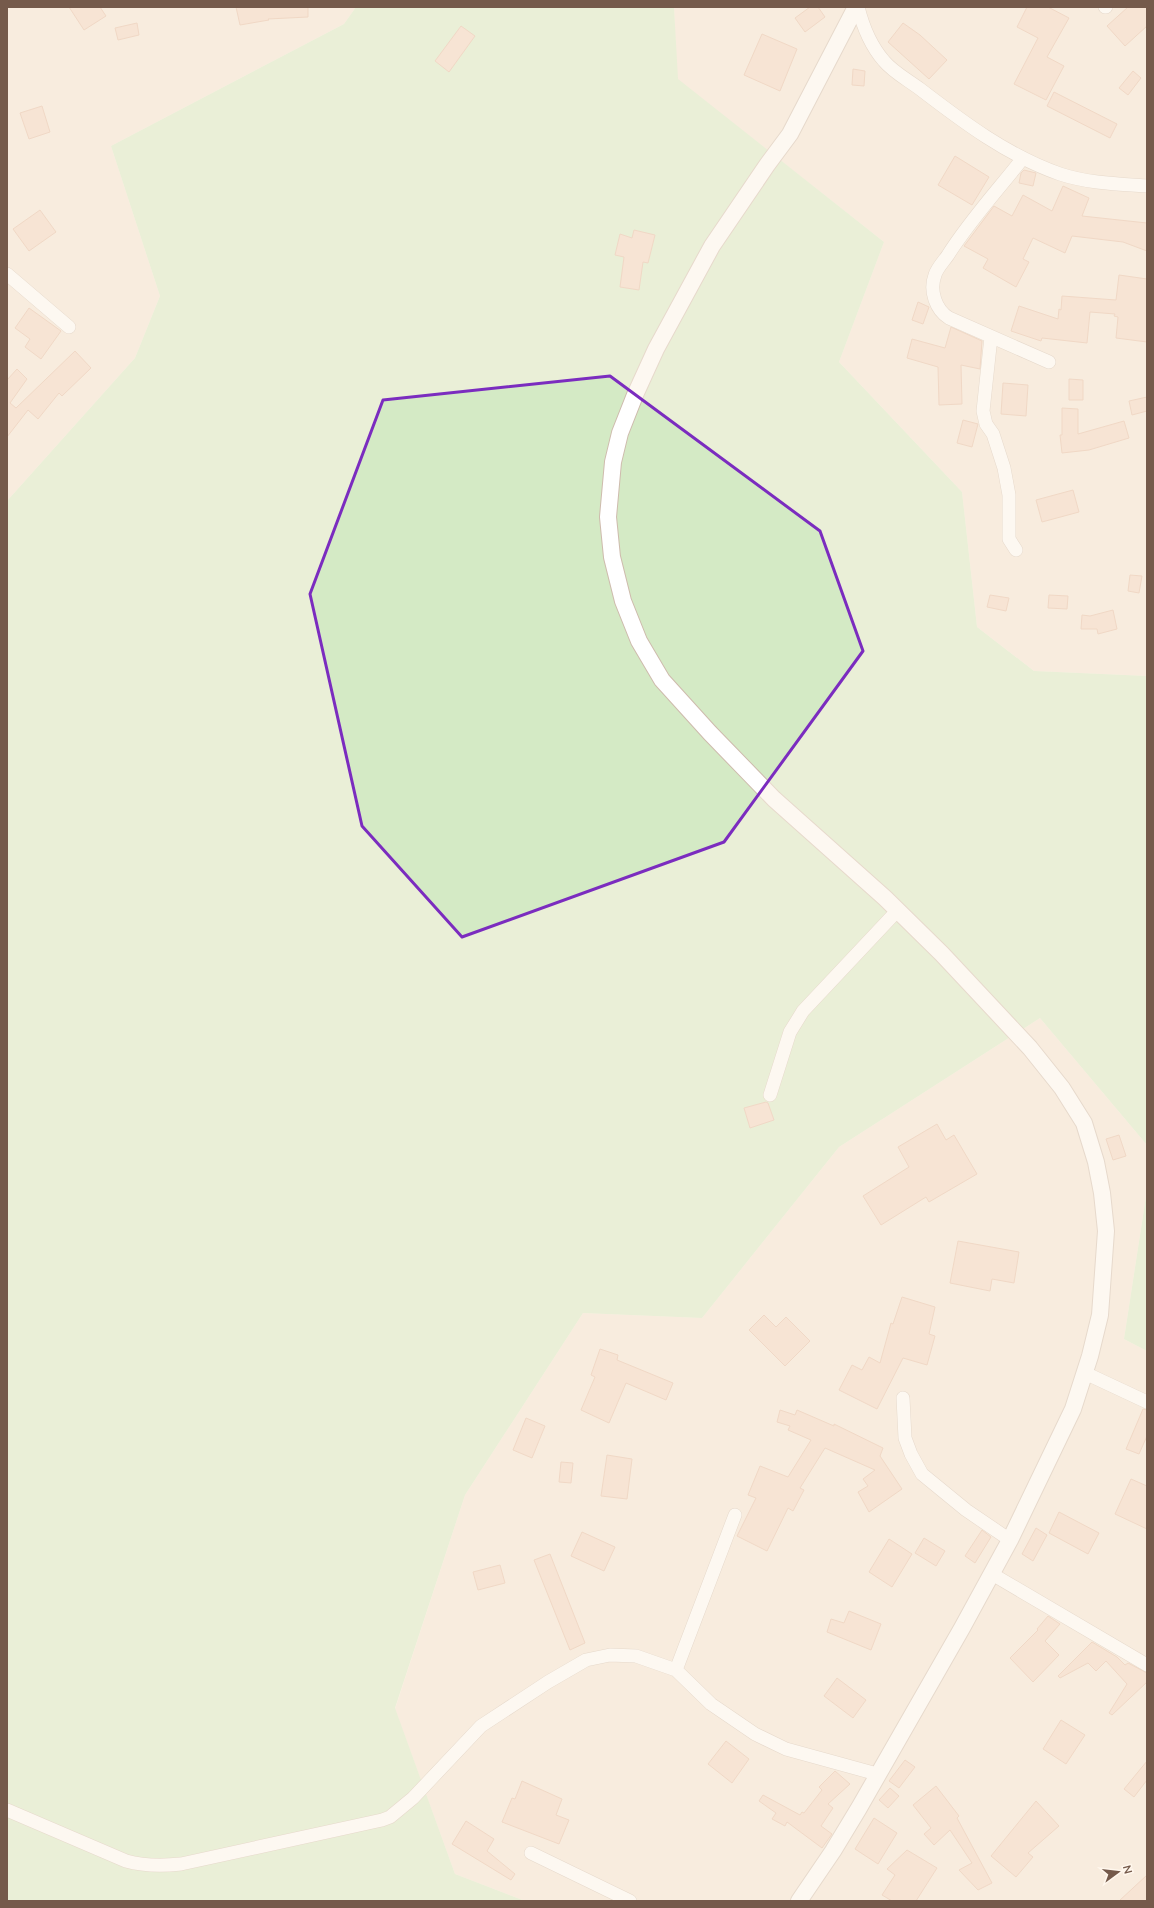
<svg xmlns="http://www.w3.org/2000/svg" width="1154" height="1908" font-family="Mulish,sans-serif">
<rect width="100%" height="100%" fill="#fcf3e6"/>
<path fill="#f3e5d5" d="M7,7H356L344,24L111,146L160,296L135,358L7,501Z
M674,7H1147V676L1034,671L977,627L962,492L839,362L884,242L677,79Z
M1040,1018L1147,1145V1190L1124,1339L1147,1351V1901H525L455,1874L395,1709L465,1495L583,1313L702,1318L839,1147Z"/>
<path fill="#d4eac5" d="M356,7H674L678,79L884,242L839,362L962,492L977,627L1034,671L1147,676V1145L1040,1018L839,1147L702,1318L583,1313L465,1495L395,1708L455,1874L525,1901H7V501L135,358L160,296L111,146L344,24Z
M1147,1190V1351L1124,1339Z"/>
<path fill="#f1d2be" stroke="#e3b89f" d="M69,7H100L106,16L84,30Z
M236,7H308V17L268,19L269,20L240,25Z
M810,7H818L825,17L805,32L795,18Z
M1027,7H1048L1069,18L1047,57L1064,66L1046,100L1014,84L1038,38L1017,27Z
M1128,7H1147V26L1125,46L1107,26Z
M137,23L139,35L118,40L115,28Z
M903,23L920,35L947,60L929,79L888,42Z
M461,26L475,36L449,72L435,61Z
M762,34L797,49L780,91L744,75Z
M853,69L865,71L864,86L852,85Z
M1133,71L1141,78L1128,95L1119,88Z
M1054,92L1117,124L1110,138L1047,106Z
M42,106L50,132L29,139L20,113Z
M955,156L989,177L972,205L938,185Z
M1024,170L1036,173L1033,186L1019,183L1021,173Z
M1063,186L1089,198L1082,216L1147,223V251L1123,242L1072,236L1065,253L1033,238L1023,259L1029,262L1016,287L983,268L988,259L964,246L994,206L1012,216L1023,195L1052,211Z
M40,210L56,232L29,251L13,229Z
M634,230L655,235L648,263L643,262L639,290L620,287L624,257L615,255L620,234L632,238Z
M1119,275L1147,279V342L1116,338L1118,317L1114,316L1115,314L1090,312L1087,343L1042,338L1041,341L1011,331L1019,306L1058,319L1059,309L1061,310L1062,296L1116,300Z
M918,302L929,307L923,324L912,320Z
M29,308L61,331L41,359L25,347L30,339L15,328Z
M951,327L982,341L980,369L961,365L962,404L939,405L938,367L907,358L912,339L945,348Z
M75,351L91,368L62,396L59,393L38,419L28,410L7,437V380L17,369L27,379L10,403L16,408Z
M1069,379L1083,380V400H1069Z
M1003,383L1028,385L1026,416L1001,414Z
M1147,397V411L1132,415L1129,401Z
M1062,408L1078,409V434L1124,421L1129,438L1089,450L1062,453L1060,435H1062Z
M963,420L978,424L972,447L957,443Z
M1073,490L1079,512L1042,522L1036,500Z
M1130,575L1142,576L1139,593L1128,591Z
M990,595L1009,598L1006,611L987,607Z
M1049,595L1068,596L1067,609L1048,608Z
M1113,610L1117,629L1098,634L1097,629H1081L1082,615L1090,616Z
M766,1102L768,1103L774,1120L750,1128L744,1108Z
M937,1124L946,1140L954,1135L977,1174L929,1202L926,1197L881,1225L863,1196L909,1167L898,1147Z
M1119,1135L1126,1156L1113,1160L1106,1139Z
M958,1241L1019,1252L1014,1283L992,1279L990,1291L950,1283Z
M902,1297L935,1307L929,1334L935,1336L927,1365L903,1358L877,1409L839,1390L852,1365L862,1370L869,1357L880,1363L891,1323L893,1324Z
M764,1315L776,1327L786,1317L810,1341L785,1366L749,1330Z
M600,1349L618,1355L617,1360L673,1383L666,1400L626,1383L609,1423L581,1410L595,1377L591,1375Z
M1143,1409L1147,1410V1436L1139,1454L1126,1449Z
M780,1410L795,1415L797,1410L834,1426V1424L883,1448L880,1456L902,1489L869,1512L858,1492L868,1486L863,1479L875,1470L825,1448L800,1488L804,1490L793,1511L788,1508L767,1551L737,1536L756,1498L748,1495L760,1466L788,1477L811,1440L788,1430L790,1426L777,1422Z
M526,1418L545,1426L532,1458L513,1450Z
M607,1455L632,1459L627,1499L601,1496Z
M561,1462L573,1463L571,1483L559,1482Z
M1131,1479L1147,1486V1529L1115,1514Z
M1059,1512L1099,1533L1088,1554L1049,1533Z
M1036,1528L1047,1535L1033,1561L1022,1554Z
M982,1530L991,1537L975,1563L965,1556Z
M582,1532L615,1547L604,1571L571,1556Z
M924,1538L945,1551L936,1566L915,1553Z
M889,1539L912,1554L892,1587L869,1572Z
M550,1554L585,1643L570,1650L534,1560Z
M500,1565L505,1583L478,1590L473,1572Z
M849,1611L881,1624L871,1650L827,1632L831,1619L844,1623Z
M1048,1616L1060,1624L1045,1641L1059,1655L1033,1682L1010,1658L1038,1630L1037,1629Z
M1092,1642L1117,1657L1125,1665L1128,1663L1147,1673V1682L1112,1715L1109,1713L1127,1684L1106,1661L1096,1671L1088,1663L1060,1678L1058,1676Z
M837,1678L866,1700L853,1718L824,1696Z
M1061,1720L1085,1735L1066,1764L1043,1749Z
M726,1741L749,1759L732,1783L708,1764Z
M905,1760L915,1767L899,1788L889,1781Z
M1147,1761V1780L1134,1797L1124,1789Z
M835,1771L850,1784L828,1804L833,1808L821,1826L832,1834L822,1848L787,1822L785,1826L772,1819L776,1813L759,1801L763,1795L800,1815L802,1812L804,1813L822,1790L819,1787Z
M522,1781L562,1799L556,1815L569,1820L559,1844L502,1822L512,1798L515,1799Z
M936,1786L959,1816L957,1818L992,1883L978,1890L959,1870L972,1863L950,1830L934,1845L924,1834L931,1828L913,1805Z
M890,1788L899,1796L888,1808L879,1800Z
M1036,1801L1059,1826L1028,1853L1033,1857L1016,1877L991,1856Z
M874,1818L897,1833L878,1864L855,1849Z
M466,1821L494,1839L487,1851L515,1874L511,1880L452,1844Z
M907,1850L937,1868L916,1901H892L882,1895L895,1875L887,1869Z
M1147,1875V1901H1119Z"/>
<g fill="none" stroke-linecap="round" stroke-linejoin="round">
<defs>
<path id="minor" d="M858,7C863,27 870,45 884,61C893,72 908,80 920,89C963,122 1008,156 1060,174C1087,183 1119,184 1147,186
M1105,7H1106
M1023,158C998,190 970,220 948,255C944,261 937,268 935,275C929,291 936,310 949,318L1049,362
M7,274L69,327
M991,337L983,411L986,424L993,434L1004,468L1009,495V539L1016,550
M770,1095L790,1032L803,1011L897,911
M1085,1373L1147,1402
M903,1398L905,1438L911,1454L922,1474L966,1510L1010,1540
M992,1574L1147,1665
M676,1670L735,1515
M7,1810L126,1861C144,1866 162,1866 181,1864L382,1820L390,1817L413,1798L481,1726L548,1682L586,1660L610,1655L636,1656L676,1670L711,1704L755,1734L786,1749L877,1774
M531,1853L630,1901"/>
<path id="tertiary" d="M799,1901L833,1851L859,1808L962,1628L1010,1540L1073,1409L1090,1356L1100,1315L1106,1231L1102,1193L1096,1162L1084,1123L1062,1088L1030,1048L942,954L885,898L774,799L710,733L662,680L639,641L623,601L612,557L608,517L613,462L620,433L635,395L656,349L712,246L767,165L790,134L856,7"/>
</defs>
<use href="#minor" stroke="#cebbad" stroke-width="14"/>
<use href="#tertiary" stroke="#cebbad" stroke-width="18"/>
<use href="#minor" stroke="#fff" stroke-width="13"/>
<use href="#tertiary" stroke="#fff" stroke-width="16"/>
</g>
<path d="M0 0H1154V1908H0ZM610,376L820,531L863,651L724,842L462,937L362,826L310,594L383,400Z" fill="#fcf3e6" fill-opacity=".55" fill-rule="evenodd"/>
<path fill="none" stroke="#7b2cbf" stroke-width="3" stroke-linejoin="round" d="M610,376L820,531L863,651L724,842L462,937L362,826L310,594L383,400Z"/>
<rect width="1154" height="1908" fill="none" stroke="#755a4b" stroke-width="16"/>
<g transform="translate(1118 1872) rotate(75)" stroke="#fff7ed" stroke-width="3" paint-order="stroke">
<path d="M0-3L7 15L0 10L-7 15Z" fill="#755a4b"/>
<text y="-6" font-size="11" font-weight="bold" text-anchor="middle" fill="#755a4b">N</text>
</g>
</svg>
